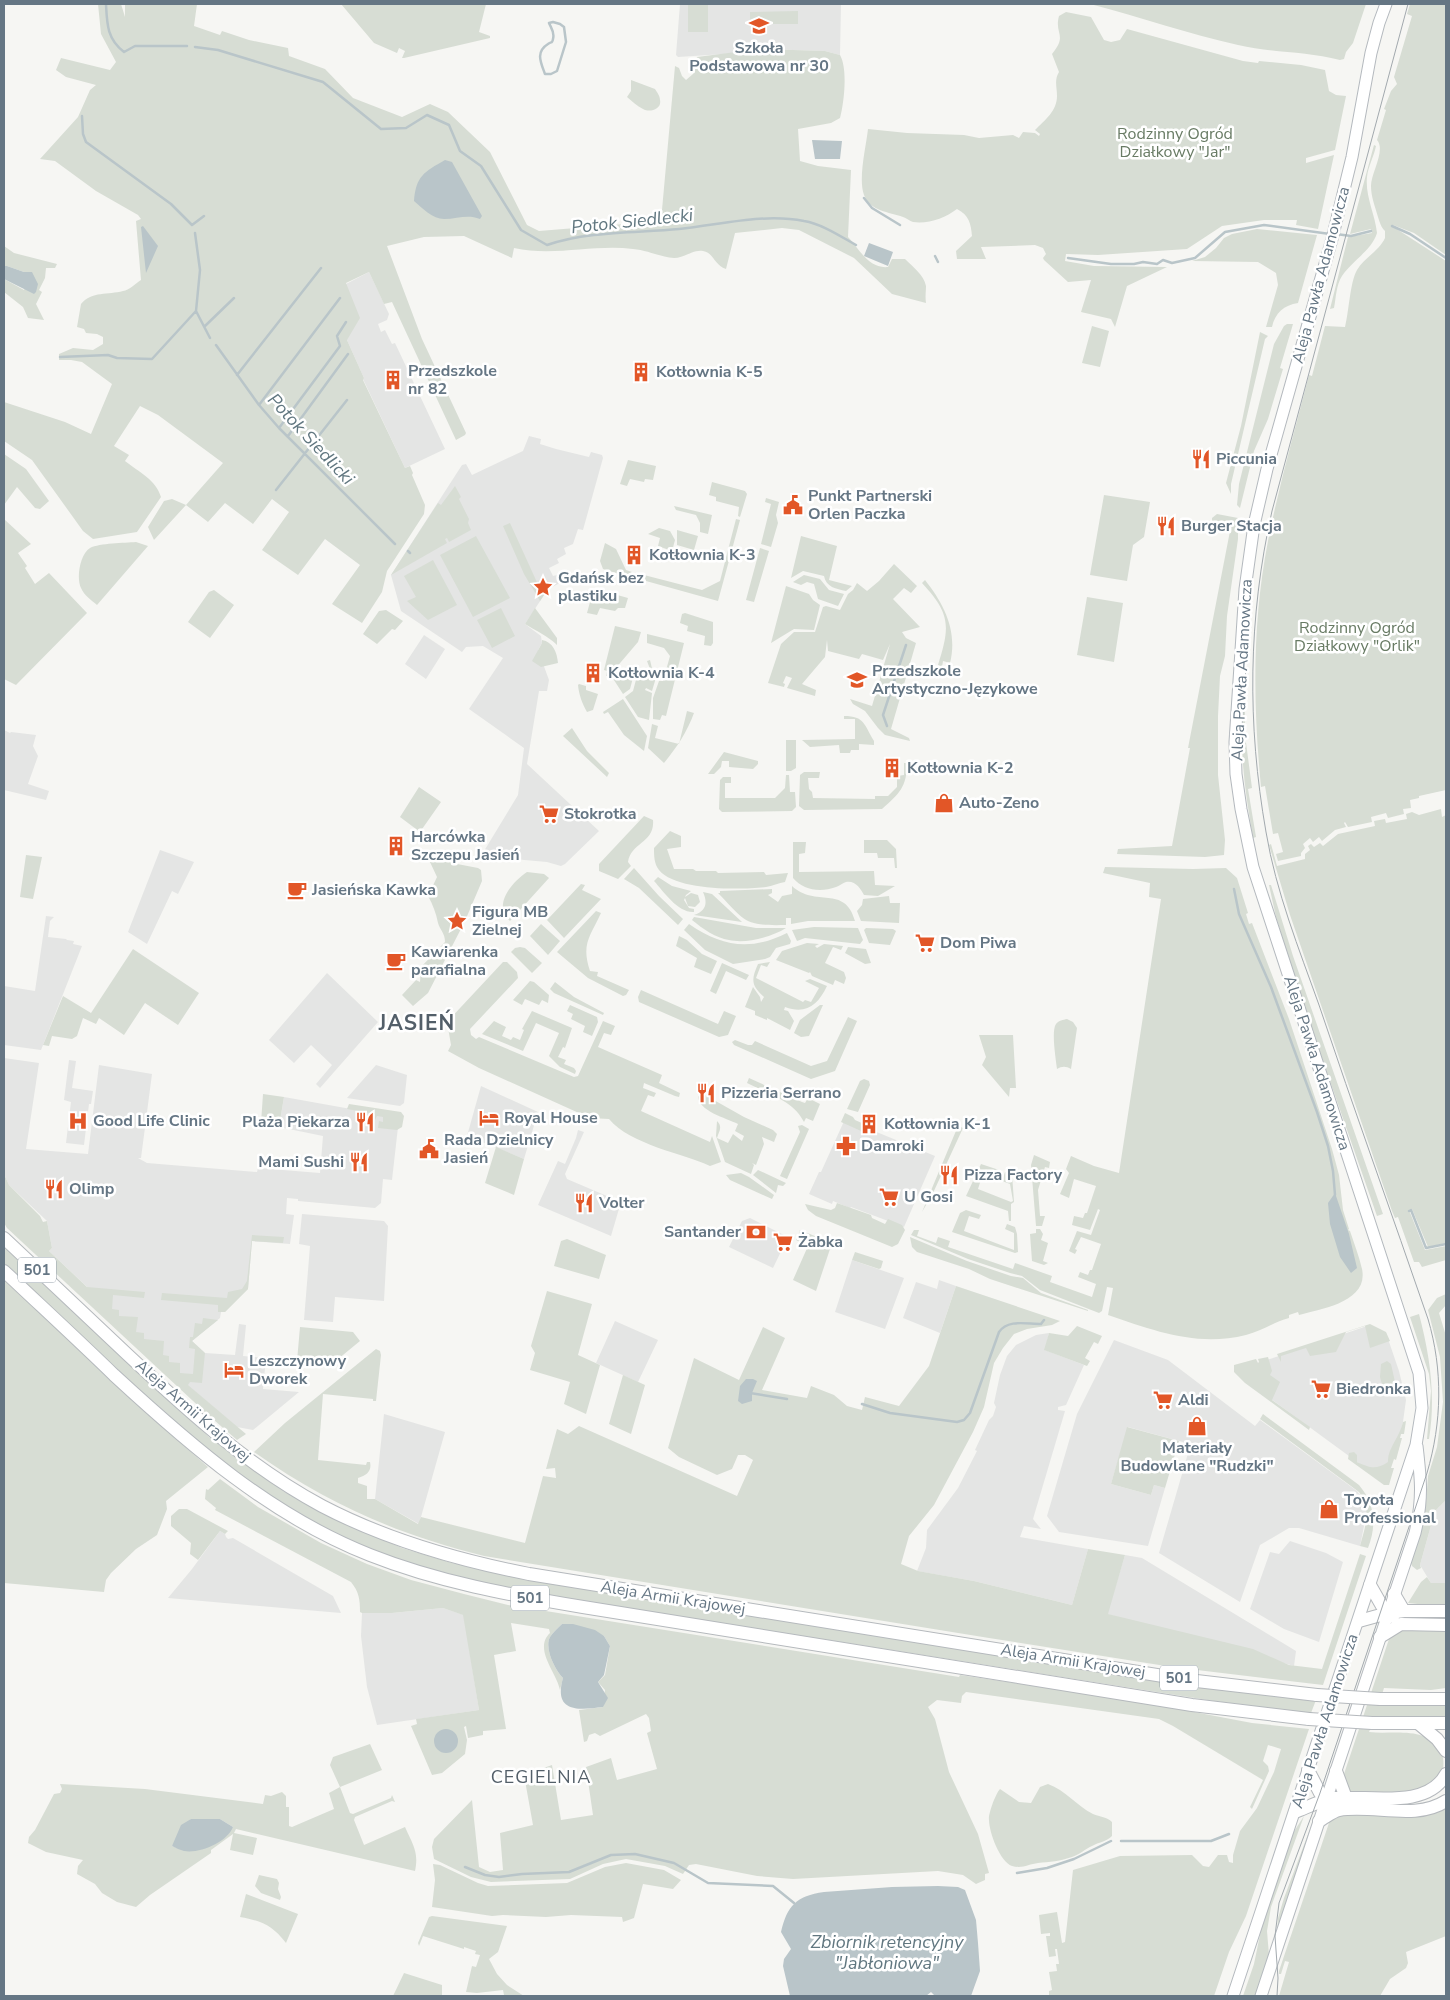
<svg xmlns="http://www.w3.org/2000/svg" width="1450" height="2000" font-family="'Nunito Sans',sans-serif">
<rect width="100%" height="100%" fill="#f6f6f3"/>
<path fill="#e4e5e4" d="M680,4H841L840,55L825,51L759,49L724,54L678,57L676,55Z
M369,272L389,314L387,320L378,324L381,332L385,330L392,344L395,343L445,449L405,468L363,379L364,378L347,340L346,284Z
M529,436L541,439L540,444L556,449L589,457L591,452L602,455L603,458L583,530L578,529L573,544L564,548L566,554L557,559L559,563L549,568L553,576L557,575L560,583L548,589L525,624L541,636L542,643L538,650L549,680L547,691H539L527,764L599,831L565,864L561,866L547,862L481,856L518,795L524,748L469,709L503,658L483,646L466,647L462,652L401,611L391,575L462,465L466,464L472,475L523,451Z
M424,635L445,649L426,679L405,664Z
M4,730L10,733L11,732L36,735L33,746L38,756L28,784L49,791L46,800L4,790Z
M160,850L194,862L178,894L172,891L147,944L128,932Z
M46,916L54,917L50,921L48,937L66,939L67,940L74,941L73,944L82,946L41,1050L4,1045V986L35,991Z
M327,973L378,1022L320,1088L316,1084L332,1065L311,1045L294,1063L269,1040Z
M4,1058L39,1063L26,1149L88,1154L99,1065L152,1074L141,1158H138L147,1163L257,1172L258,1168L320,1173L323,1136L279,1127L284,1097L390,1116L398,1127L392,1180L383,1179L381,1203L375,1208L298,1201V1199L287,1198L286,1214L294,1215L290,1244L252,1241L248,1289L225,1312H221L220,1318L192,1341L205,1353L235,1355L239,1324L246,1325L243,1356L266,1358L263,1389L299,1392L253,1430L237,1427L187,1385L189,1383L49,1251L52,1248L47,1221L9,1185L4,1174Z
M69,1060L76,1061L72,1088L93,1091L91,1104H89L84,1145L66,1143L71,1102L64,1100Z
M376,1065L407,1075L404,1103L400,1106L347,1098Z
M481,1086L538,1112L524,1159L467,1136Z
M845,1119L935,1156L904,1227L851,1207L850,1208L833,1201L832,1204L809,1194L819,1172H821Z
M578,1130L584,1132L565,1174L567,1179L621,1202L611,1236L538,1205L558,1161L565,1164L576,1138Z
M302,1214L384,1221L388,1226L384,1301L335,1297L333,1322L304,1320L310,1246L299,1244Z
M750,1218L788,1237L773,1268L729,1247L742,1221Z
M852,1260L904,1278L885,1329L835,1312Z
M939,1280L956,1286L940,1333L903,1318L916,1282L937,1289Z
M615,1321L658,1340L638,1382L596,1363Z
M1370,1325L1386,1333L1399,1371L1406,1400L1402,1429L1398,1444L1389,1463L1378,1470L1364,1467L1256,1388L1255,1364Z
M1049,1333L1045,1350L1084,1365L1066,1405L1058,1407V1410L1065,1411L1033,1519L1041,1529L1024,1526L1020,1537L1088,1549L1072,1605L974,1581L917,1571L926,1548L927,1530L958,1488L977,1451L975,1450L989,1420L993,1416L996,1407L994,1403L1000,1375L1007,1356L1016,1345L1036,1335Z
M1114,1340L1168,1360L1255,1426L1260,1420L1357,1491L1365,1501L1367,1511L1360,1546L1299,1528H1289L1260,1545L1240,1602L1159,1553L1189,1450L1183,1442L1128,1427L1111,1484L1151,1495L1154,1485L1165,1488L1148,1546L1059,1532L1047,1516L1077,1414Z
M384,1414L445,1432L419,1524L375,1499Z
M1446,1500V1583H1431L1420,1565L1435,1511Z
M220,1531L225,1534L226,1537L228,1539L233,1538L333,1596L341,1613L168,1598L192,1569Z
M1290,1541L1326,1553L1343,1562L1319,1642L1284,1629L1250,1609L1270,1552L1279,1554Z
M1125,1555L1142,1558L1296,1651L1294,1666L1107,1614Z
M443,1608L464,1615L479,1710L377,1725L367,1687L361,1636L362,1613H392Z"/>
<path fill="#d7ddd4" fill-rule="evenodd" d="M98,4H121L125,17V4H197L194,26L220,35L222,31L249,40L288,48L289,56L325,69L353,98L402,117L430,104L448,112L490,152L527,225L539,231L661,221L675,66L679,68L682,76L686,80L693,74L697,57L759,49L825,51L840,55C848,69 844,103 840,118L831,123L798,129L800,161L818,166L851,170L848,237C859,248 868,269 888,267L892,259H905C913,267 924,275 926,286C926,292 925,296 926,303L892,294L854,258L799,230L782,228L735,233L726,269C714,265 714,253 703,251C694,249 684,258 674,258C660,257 647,250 633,249C594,244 553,257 514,248L512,258L464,236L424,237L387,246L422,339L466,433L465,435L456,440L392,302L384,304L369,272L346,283L360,318L347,340L364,378L363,380L405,468L410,466L413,473L412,475L425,505L424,514L387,571L382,592L362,623L332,604L360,565L325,539L298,575L262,550L289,512L272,499L253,524L225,503L208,522L186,505L154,540L148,527L164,501L172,499L186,505L223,463L158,415L140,406L114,446L129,455L125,461C139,472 156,480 161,497L137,532L93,539L83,531L32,460L4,441V402L65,422L91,434L112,384L82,362L71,360H59V354L73,348L93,350L103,344V337L97,334L86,333L84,329L77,327L81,304C92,291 108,295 123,291C129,290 135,284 141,280L136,221L141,219L138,215L96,191L55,161L40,159L78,117L90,90L96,85L66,77L56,70L61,58L110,70L116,62L101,34Z
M341,4H486L479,32L490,36V38L404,58H402L405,51L399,48L397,53L374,43Z
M688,4H708V32H688Z
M1090,4H1366L1353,43L1346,52L1344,59L1340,60C1306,51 1272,53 1238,45C1188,34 1140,17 1090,4Z
M1410,4H1446V255L1414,233L1393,225L1392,226L1446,261V790L1419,796V798L1410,800L1411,808L1403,809L1404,814L1388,818L1386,813L1371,817L1372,822L1348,827L1345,822L1344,823L1346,827L1335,830L1322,841L1319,837L1313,842L1310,838L1303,844L1305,848L1301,853V856L1278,861L1276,854L1283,852L1278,833L1273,834L1265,786L1261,787C1253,705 1252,622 1268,541C1279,485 1295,430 1309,375L1312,376L1325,326L1345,327C1349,312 1350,282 1357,270C1364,258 1379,251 1385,238V231C1381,227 1380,223 1378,217C1375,206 1371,197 1371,186C1371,173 1386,150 1377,140L1386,110L1384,109L1391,91L1397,84L1394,77L1412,16L1407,14Z
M798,11V24H750V12Z
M1066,12L1091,17L1104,40L1111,42L1120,40L1127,29L1243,61L1258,63L1259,61L1301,65L1325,70L1329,91L1336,95L1346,96L1335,150L1306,158V163L1334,155L1318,229L1296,225L1297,220H1264L1222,226L1187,249L1098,255L1066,254L1065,261L1094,266L1167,267L1127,286L1115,327L1111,319L1081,312L1091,280L1068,282L1044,260L1043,258L1046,254L1043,248L1035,245L981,247L986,259H957L956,251L972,236C971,224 969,215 957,209C945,218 929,224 913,222C910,221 906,218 903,217C889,212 870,211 864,195C858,179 866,147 868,129L907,133L964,135L979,138L1013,135L1019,138L1023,132L1035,133L1039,136L1040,134L1035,130C1045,120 1057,111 1057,96C1057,87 1054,80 1059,72L1052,54C1068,35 1054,34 1059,16Z
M631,80L655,89C657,92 660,96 660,100C662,109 650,113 643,109C637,106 632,101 627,97L631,91Z
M1374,145L1376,146C1374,156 1368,167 1367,177C1365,196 1375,214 1377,233C1372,250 1352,261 1342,276C1336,285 1336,298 1334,308L1330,309L1348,237L1372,233L1371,229L1350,234Z
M1257,229L1317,235L1298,303C1284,305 1275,313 1272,327H1266L1278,285L1276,273L1258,262L1192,261L1205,257L1216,248L1224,238L1232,234Z
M4,246L14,253L57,264L55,268H46L45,278L39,290L42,292L36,304L44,320L28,318L23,307L4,292V279L24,290L32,272H24L7,266H4Z
M1287,324H1293L1280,368L1283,369L1268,419L1254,451L1240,508L1237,505L1239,484L1274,344L1284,326Z
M1092,326L1109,331L1100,367L1082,363Z
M1260,332L1268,336L1265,339L1231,484V494L1226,483L1241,426Z
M4,454L26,469L49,501L40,509L35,508L17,487L4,505Z
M628,460L656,466L653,480L645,479L644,482L630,479L627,486L620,484Z
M712,482L745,491L747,494L740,517L738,516L739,507L716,501V497L709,495Z
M455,486L461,497L459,499L469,519L468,523L471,530L449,542L447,538L445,539L447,543L391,575L438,503L441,505Z
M1104,495L1150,502L1144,537L1133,545L1127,581L1090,575Z
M766,498L779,502L776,515L778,523L771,547L761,544L771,504L765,502Z
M674,506L712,515L708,534L700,532V523L696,515L676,510Z
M1217,514L1238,518V539L1227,616L1225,656L1220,676L1218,716V775L1225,840L1224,855L1205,857L1117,854L1118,849L1172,846L1190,748H1188L1230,531L1223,526L1212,525V518Z
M4,519L31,544L18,553L27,566L25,568L35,584L49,573L87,613L16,685L4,679Z
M736,519L740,520L718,601L646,581L644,575L702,590L720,581Z
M510,523L540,589L547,586L548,589L540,601L524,574L503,526Z
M659,528L670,531L675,540L672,551L658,546L660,538L648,534Z
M677,530L698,536L694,550L677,545Z
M476,536L510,598L473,617L440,555Z
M801,536L837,546L829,580L852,586L846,591C836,589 826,587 824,576L803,571L791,578Z
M136,542L148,546L97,605C91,600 84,595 81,588C76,578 80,554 90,548C100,543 124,543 136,542Z
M605,543L616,549L626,570L632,572L626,576L603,569L600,561Z
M760,548L769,551L754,602L746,600Z
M433,560L457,605L428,620L407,601L416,597L404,576Z
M894,564L917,586L911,593L904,588L893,599L920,627L902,632L906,638L916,643L891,729L909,738L910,741L885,735L878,728L865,711L853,704L850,699L872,706L890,644L883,660L862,654L859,659L828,651L827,640L825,657L802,684L816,690L815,696L787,688L792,678L786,676L783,683L785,684L784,687L768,683L781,644L794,632H815L823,607L826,606L840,610L848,594L853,590L857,583L867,591L879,581Z
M804,575L820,579L829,590L844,594L838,606L818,599L814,584L807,582L801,585L793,582Z
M925,580C944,604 958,631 950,663L943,661L942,667L938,665C950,627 951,614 922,583Z
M786,586L809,594L813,600L820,605L814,630L794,629L771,643Z
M596,589L628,598L625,608H618L615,611L600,608L597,615L587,613L593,591Z
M214,590L234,605L210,638L188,622L209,592Z
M1087,597L1123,603L1114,662L1077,655Z
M501,608L515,636L492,648L477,620Z
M535,608L557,638V645C548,636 536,631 525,624Z
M386,610L403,621L395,630L392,629L377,644L363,634L379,611Z
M685,613L713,622V643L711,646L704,645L705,636L687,631L688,626L680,623L682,614Z
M615,626L641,632L638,642L609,676H606L607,671L604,670Z
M647,634L684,643L666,716L662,715L660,720L653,719V698L659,681H663L670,656L664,648L647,643Z
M542,640C553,642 557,652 558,663L541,667L532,661L542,643Z
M650,660L655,681L652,691L646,688L645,690L652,693L649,720L638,717L625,697L633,691L637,676L649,678L650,669L647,661Z
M1245,662V735L1252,788L1248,789L1256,837L1253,838C1248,808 1243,778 1242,748C1241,719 1243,691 1245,662Z
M618,670L634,674L630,689L623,694L612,677Z
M579,684L586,686V690L598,694L593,710L587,712C582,703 579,695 578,685Z
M623,699L647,736L644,751L624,735L608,712L604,714L603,712Z
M687,711L694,713C687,732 677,747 664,763L648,748L652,724L658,726L655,738L679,744Z
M844,716C865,716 864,725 874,741V745L859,744V750H851L850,753H840L839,745L810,747L802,740L855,739V719H844Z
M572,728L587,751L609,773L607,777L563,736Z
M786,740H796V768L791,771H786Z
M724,752L758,761V764L753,769L729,767V761H722L721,767L714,774H708Z
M904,763H907C907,787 899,794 882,809L804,810L799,806L800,775L804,772H820L819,778H808L809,789L812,792L813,798L875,799V796H888L897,787V776L904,775Z
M786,775H789L790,792H795L796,807L792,811L722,812L719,809L720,780L723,777H731V783H725V798H775L785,788Z
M419,787L441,802L420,832L400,817Z
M1441,809L1442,817L1446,815V1243L1428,1247L1412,1209L1409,1210L1425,1250L1446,1246V1260L1422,1267L1419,1262H1414L1398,1217L1395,1218L1392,1211L1290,915L1269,845L1271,844L1277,866L1305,859V854L1310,850L1308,846L1311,844L1314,847L1320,843L1323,846L1338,834L1375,826L1374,821L1385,819L1386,823L1407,819L1406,814L1412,812L1419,815Z
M644,816L653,820C655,843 631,842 628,862L631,866L618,879L599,871V864Z
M670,831L681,836V847L667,849L674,869H693L696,871H716L718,873L764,872L766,875L788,873L785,882C779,883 772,886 766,887C741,890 676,891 659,870C654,864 654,855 654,848Z
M864,840H887L896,849L897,868H895L894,858H878L877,853H864Z
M793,842H806L805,853L799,854V872L874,871L875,885L895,886L878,896L864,895C861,889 855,880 846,882C843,883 839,886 836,887C820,893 803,890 793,878Z
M26,855L42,857L33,899L20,897Z
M434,856L452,863L478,868L481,870L482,881L465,921L428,993L413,1006L402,995L416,980L420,982L421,967L445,942C445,933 440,930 438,923C436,913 433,905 428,896L437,877L430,862Z
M1105,867L1193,869L1226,868L1237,878L1248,913L1246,914L1249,924L1252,923L1289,1019L1332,1149L1339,1175L1343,1210L1349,1229L1348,1230L1350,1231C1354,1243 1359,1256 1362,1269C1369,1302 1321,1309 1299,1315L1298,1312L1289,1315V1318C1274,1322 1262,1331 1246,1335C1197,1347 1155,1331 1108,1315L1113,1288L1107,1287L1102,1311L1099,1313L1040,1290L1022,1276L1010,1273L968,1259L911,1235L914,1230H919L917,1236L936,1243L938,1237L950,1241L948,1247L1013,1269L1015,1263L1052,1276L1050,1282L1092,1297L1096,1284L1078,1277L1080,1272L1088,1275L1090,1270H1092L1101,1244L1081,1237L1075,1249L1077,1250L1075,1254L1069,1251L1077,1231L1091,1235L1100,1210L1098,1209L1090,1230L1072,1225L1074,1216L1083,1218L1085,1213H1087L1096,1186L1074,1179L1069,1198L1060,1194L1069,1173L1066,1169L1071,1156L1094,1166L1119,1173L1161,899L1149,897L1150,883L1103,873Z
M634,868L659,896L683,919L678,925L639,888L624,879Z
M527,872L544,874L549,878L510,921C492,905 512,882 527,872Z
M658,877L672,886L691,891L686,895L685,897L691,893L698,895L700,902L695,907L688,906L685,898L684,900L689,908L694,909V912C678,913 664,892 654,881Z
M581,884L585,885L582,890L601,899L564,938L547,920Z
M1269,885H1271L1293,956L1383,1214L1377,1216L1307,1015L1276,917Z
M792,886C815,908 845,884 855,921H808L791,924V918H786V925C744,926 746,922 718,893H720V891L772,889V893L768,895L778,902L782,896L792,894Z
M703,892L712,894L742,922L694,915C706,911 708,903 703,892Z
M889,896L890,903H900L899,923L861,921L857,911L862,905L863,899Z
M596,911L601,913C590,937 581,944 590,971L598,972L597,976L629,990L626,995L623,996L588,978L557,952Z
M694,917L756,928H786C772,937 746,944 729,940C716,938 703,929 692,920Z
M541,924L560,941L548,955L530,936Z
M689,924C722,947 751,951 787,933L791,941L790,944L776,948L770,957L765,959L733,964L705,950L684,930Z
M814,927L858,928L863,940L860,944L805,938L797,941L792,930Z
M866,928L893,929L896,931L890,945L869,943L864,930Z
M679,936L687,940L702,954L717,961L711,974L694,967L697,958L676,946Z
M807,943L819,944L815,946L817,948L824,944L843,946L841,950L833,947L825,963L844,972L846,978L844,984L835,980L833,985L812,976L810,972L809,973L776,960L782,951Z
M520,947L525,948L542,963L532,973L511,952L515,948Z
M848,947L866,949L871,963L865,964L845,953Z
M133,949L199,993L178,1025L145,1003L124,1035L99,1018L96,1024L83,1018L77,1036L72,1039L52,1036L49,1046L43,1045L63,996L91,1013Z
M503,962H507L517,972L518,978L470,1029L471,1035L476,1039L479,1037L574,1077L578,1076L603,1021L615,1026L611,1035L604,1033L598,1047L662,1075L659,1083L680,1093L679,1097L675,1096L644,1083L643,1088L656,1093L654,1097L648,1095L641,1111L710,1142L712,1136L721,1162L710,1166C682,1153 631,1145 609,1119L590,1118L479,1068L448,1051L451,1045L447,1022Z
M770,962L767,967L761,965L756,978L803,1002L805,1000L811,1002L819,988L805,981L810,979L827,986C818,1005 806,1015 785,1007L784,1010L788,1011L794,1021L790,1030L767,1018V1020L755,1015V1011L745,1007L753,987L760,997L761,1002L764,997C751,985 751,980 758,964Z
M722,963L749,975L746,980L726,971L716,994L710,991Z
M530,981L534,982L549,995L548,1003L542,1000L539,1005L525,999L522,1005L513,1000Z
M555,982L574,997L604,1013L603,1015L554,993L550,989Z
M641,990L718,1024L724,1011L736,1016L728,1035L719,1037L639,1002L638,997Z
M570,1005L597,1017L598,1022L592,1036L583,1032L585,1026L571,1019L573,1014L567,1011Z
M820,1005H823L809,1036L801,1037L794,1033L800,1020Z
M532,1011L572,1028L565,1048L563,1047L558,1057L566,1060L564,1064L574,1068L576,1071L575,1074L560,1067L549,1056L559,1033L536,1023L523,1051L482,1034L494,1021L506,1027L502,1036L511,1040L513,1037L520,1040L524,1030L522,1029Z
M848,1017L857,1021L835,1071L811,1079L734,1045L732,1042L735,1040L748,1045H752L755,1041L811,1066L827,1061Z
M1067,1019L1073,1022L1077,1028L1071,1069C1066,1066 1062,1066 1057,1069C1056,1060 1051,1031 1056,1024C1059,1020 1063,1020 1067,1019Z
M979,1035H1013L1016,1088H1010L1009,1097L982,1065L986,1057Z
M749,1078L802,1102L805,1103L808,1098L820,1104L813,1121L806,1118L804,1122C794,1101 767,1093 747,1083Z
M864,1079L869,1081L870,1085L858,1112L847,1109L860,1081Z
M263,1094L284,1097L279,1127L261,1123Z
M705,1095L744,1117L773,1130L777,1134L774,1142L762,1137L764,1144L756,1165L752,1163L754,1165L751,1174L725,1162L716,1136L717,1121C723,1127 719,1131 717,1138L728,1143L733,1134L742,1141L744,1136L735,1131L738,1124C726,1118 698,1111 698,1096L703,1099Z
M349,1104L401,1112L404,1116L402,1127L397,1130L378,1128L379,1121L383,1122V1117L377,1116L375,1120V1114L347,1109Z
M845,1113L853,1117L855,1120L873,1128L870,1135L841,1122Z
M802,1125L809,1129L787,1179L780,1176L800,1132L798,1126Z
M958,1126L963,1128L933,1193L922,1212Z
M496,1147L524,1159L514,1195L485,1183Z
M1034,1155L1050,1162L1049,1168L1045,1167L1038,1190L1040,1216H1045L1042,1226H1036L1031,1165Z
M981,1164L1002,1171L1001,1175L984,1170L978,1189L1011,1202L1013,1201L1010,1184L1002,1181L1005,1172L1012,1174L1014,1202L1011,1204V1221H1009L1008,1211L966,1196Z
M758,1170L786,1183L783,1186L778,1185L776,1193L753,1175Z
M741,1173L749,1177L774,1195L772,1199L730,1180L726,1175Z
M4,1174L9,1185L40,1216L43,1222L47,1221L52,1248L49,1251L87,1287L145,1292L144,1298L113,1295L112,1309L119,1310V1316L138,1317L136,1332L144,1333V1339L164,1341L163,1355L169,1356V1362L180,1363V1373L193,1374L195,1349L189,1348L190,1337H193L195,1323L202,1324L203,1318L218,1320L192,1341L205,1353L202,1383L190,1382L188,1385L246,1434L237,1440L207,1414L7,1228L4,1223Z
M837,1203L871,1215L872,1218L885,1224L888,1219L902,1225L905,1230L898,1244L892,1247L816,1216L808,1210L805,1204L831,1210L835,1208Z
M966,1210L981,1215L979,1219L969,1216L964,1231L1014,1250V1233L1005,1229L1007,1224L1015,1227L1017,1234L1018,1252L1015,1253L952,1232L960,1213Z
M1036,1229H1040L1043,1234L1041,1240L1048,1243L1043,1261L1048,1263L1044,1265L1032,1261L1030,1234L1036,1233Z
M800,1230L832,1243L816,1291L793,1280L808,1246L796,1240Z
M252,1235L284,1237L283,1243L252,1241L248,1289L225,1312H218V1305L161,1300L162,1293L227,1298L228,1292L242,1289L247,1281Z
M910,1237L967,1261L1011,1276L1023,1278L1041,1293L1088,1310V1311L990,1279L969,1269L917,1252L912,1247Z
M567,1239L606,1255L599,1279L554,1266L561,1241Z
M4,1246L209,1437L283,1491L331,1517L402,1548L452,1563L540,1581L1316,1700L1311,1713L1214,1701L538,1594C466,1580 391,1564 326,1530C205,1466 103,1357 4,1264Z
M855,1252L883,1261L881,1268L879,1269L852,1260Z
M4,1279L149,1415L208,1467L166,1501L167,1509L157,1535L136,1549L111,1573L106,1580L104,1592L4,1583Z
M956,1286L1060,1321L1052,1325L1027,1329L1014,1334L1003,1348L994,1363L984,1407L973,1432L934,1505L909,1536L901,1564L918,1571L974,1581L1072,1605L1088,1549L1125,1555L1108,1614L1253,1649L1289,1665L1322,1669L1360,1554L1366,1556L1323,1685L1172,1667L989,1638L484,1556C396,1534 328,1504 254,1452L285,1423L376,1349L380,1351L381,1355L376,1401H373V1399L323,1394L318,1460L366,1465L367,1462H370C372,1471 367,1475 358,1478V1483L367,1486V1499H375L418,1524L421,1517L525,1543L543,1476L556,1478L555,1468L546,1469L557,1429L568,1434L579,1426L737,1496L753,1460L745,1455H738L732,1469L717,1475L679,1457L668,1448L694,1358L739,1380L763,1327L785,1338L762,1390L807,1398L811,1386L834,1395L847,1406L862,1410L865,1397L899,1406L929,1366Z
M547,1291L592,1304L578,1355L600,1365L586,1414L564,1404L570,1382L530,1370L535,1353L531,1346Z
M1446,1294V1305L1439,1313L1446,1336V1500L1435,1511L1420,1565L1421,1568L1417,1570L1412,1566L1411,1563L1423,1521L1426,1503L1428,1476L1437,1447L1443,1402L1440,1357L1428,1310L1437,1298Z
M1419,1314C1430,1356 1436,1396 1429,1439H1427L1431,1391L1429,1374L1410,1317Z
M1370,1324L1386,1332L1390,1341L1370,1348L1365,1326L1346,1332L1336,1352L1310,1356L1306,1348L1281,1356V1362L1277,1354Z
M1077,1326L1102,1336L1098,1344L1094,1342L1085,1358L1090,1361L1087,1366L1044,1350L1049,1333L1068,1336Z
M300,1327L353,1332L360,1341L332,1364L297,1361Z
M1268,1357L1272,1371L1270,1375L1280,1382L1272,1400L1310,1427L1309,1430L1245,1383L1234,1372V1365L1256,1359L1258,1363L1259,1362L1258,1359Z
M1387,1361L1391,1364L1397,1391L1396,1394H1394L1383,1388L1380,1377L1381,1364Z
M623,1375L645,1385L631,1434L609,1424Z
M1263,1414L1359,1485C1375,1504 1377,1525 1368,1548L1360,1546C1365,1527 1372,1510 1359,1492L1260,1419Z
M1406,1421L1404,1434H1401L1400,1438H1402L1396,1460L1394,1459L1391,1468H1394L1389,1485H1384L1348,1459L1349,1453L1354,1452L1357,1455V1462C1370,1468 1376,1470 1388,1462C1387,1449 1400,1437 1403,1422Z
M1127,1427L1179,1441L1165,1488L1154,1485L1151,1495L1111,1484Z
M220,1479L258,1507L321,1543L367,1564L411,1580L464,1594L508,1605L959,1677L960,1675L1136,1701L1252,1723L1309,1729L1246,1916L1229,1952L1214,1996H1049V1991L1052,1990L1049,1972L1057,1971L1056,1964H1059L1057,1949H1055L1056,1956L1049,1957L1046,1936H1050V1933L1041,1934L1039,1915L1057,1912L1062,1943L1065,1942L1073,1870L1120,1856L1192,1855L1203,1866L1209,1867L1218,1855H1227L1229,1862L1233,1863V1855L1240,1831L1257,1808L1274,1772L1281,1749L1268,1745L1263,1761L1268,1766L1269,1771L1252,1809L1250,1807L1263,1780L1173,1726L1159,1719L966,1692L962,1696L961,1703L937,1700L928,1707L935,1719L949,1772L978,1834L989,1873L985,1874V1880L976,1884L963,1875L938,1871L793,1879L757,1876L696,1864L689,1865L683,1874L665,1866L626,1859L603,1864L570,1879L491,1882L471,1877L434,1859L432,1847L434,1839L472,1800L479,1867L490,1872L503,1870L500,1833L533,1825L524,1775L552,1765L561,1820L593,1815L586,1767L611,1758L617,1780L657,1769L647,1733L651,1731L649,1718L646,1714L600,1736L595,1733L589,1735L587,1741L584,1742L579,1710L603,1707L605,1690L598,1682L605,1675L610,1646L604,1636L562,1624C558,1628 553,1632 550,1637C544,1648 555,1670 563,1678L560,1690C557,1673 533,1649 550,1633L549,1629L511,1623L516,1651L494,1655L506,1729L483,1731V1735L468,1738L466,1726L464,1727L467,1740L465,1754L442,1773L432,1775L411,1726L417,1724L416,1719L479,1710L463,1615L443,1608L392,1613H362L360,1612C360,1599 359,1592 351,1582L215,1510L216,1508L205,1499L206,1489L208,1490Z
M179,1509H187L228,1531L225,1534L220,1531L198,1560L190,1554L191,1543L171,1526V1516Z
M1427,1577L1431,1583H1446V1607L1408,1603L1421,1582Z
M1402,1629L1446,1630V1688L1431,1690L1384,1688L1379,1704L1446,1705V1717H1375L1369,1732C1386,1734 1407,1730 1423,1736C1432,1739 1442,1749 1443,1758C1450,1802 1376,1793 1351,1792L1347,1789L1344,1774L1389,1639Z
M370,1744L382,1770L340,1787L350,1813L353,1814L391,1798L392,1795L395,1802L392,1801L355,1817L354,1820L364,1845L405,1827C413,1845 419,1852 415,1871L236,1829L234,1833L257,1838L253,1855L230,1850L233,1834L211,1850V1853L150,1895L136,1907L117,1902L102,1893L95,1884L77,1874L78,1866L83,1860L46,1852L28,1843L29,1837L35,1830L54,1794L60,1793L62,1789L60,1784L145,1789L263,1804L265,1795L271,1796L282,1792L286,1796V1807H289V1826L292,1827L334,1809L329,1793L340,1787L330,1765L333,1757ZM191,1819H220L233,1827C211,1842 200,1859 172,1846Z
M1048,1784C1065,1790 1077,1806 1093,1814C1100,1817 1107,1817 1112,1822V1836C1106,1842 1099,1842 1092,1846C1085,1849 1079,1855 1072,1857C1061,1861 1049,1862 1038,1863C1029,1864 1022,1869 1012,1866C1000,1862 989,1832 989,1820C988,1814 996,1793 1000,1789L1019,1802L1031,1803L1040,1787Z
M1319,1805L1277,1934L1278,1918L1284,1898Z
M1446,1807V1936L1406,1952L1408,1963L1406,1968L1390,1979L1380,1996H1279L1289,1962L1285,1961L1281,1974H1279V1971L1330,1820L1335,1816Z
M1304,1816L1271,1907L1267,1931L1269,1955L1256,1996H1243L1254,1964L1261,1930L1293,1833Z
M626,1863L664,1870L681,1880L673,1889L643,1884L634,1918L623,1922L622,1917L571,1915L546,1917L503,1915L492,1916L432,1907L435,1880L433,1864L440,1865L478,1883L488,1886L567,1883L605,1867Z
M259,1875L277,1879L279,1883L278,1889L281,1897L280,1900L261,1893L255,1886Z
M246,1894L298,1914L286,1943C272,1925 262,1921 240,1917Z
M432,1916L507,1926L498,1952L489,1959L497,1974L507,1985L524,1996L504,1995L503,1990L477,1993L466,1992L472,1966L476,1967L480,1955L475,1954L476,1951L464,1947V1949L423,1936L419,1946L418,1943L429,1917Z
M404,1973L442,1985V1996H393Z"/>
<path fill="#b9c5c9" d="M812,140L842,141L840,159H815Z
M445,160L452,162L482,216L480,219C467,214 458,219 444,219C433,219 422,208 414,201C416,176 424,172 445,160Z
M143,226L158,246L146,273L141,227Z
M869,243L893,252L888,266L864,256Z
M4,266H7L24,272H32L38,284L36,292L34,294L4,279Z
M1335,1193L1349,1234L1357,1268L1351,1273L1340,1257L1330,1224L1328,1203Z
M746,1379H753L757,1381L752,1393V1401L742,1404L738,1401L740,1386Z
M562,1624H573L595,1630L604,1636L610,1646L604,1675L598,1682L608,1698L603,1707C579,1710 553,1713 563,1678C555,1670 544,1648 550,1637C553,1632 558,1628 562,1624Z
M434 1741a12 12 0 1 1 24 0a12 12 0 1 1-24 0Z
M191,1819H220L233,1827C227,1842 200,1854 184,1851C180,1850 176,1848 172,1846L181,1825Z
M938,1886L958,1887L965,1890L976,1920L978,1943L980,1971L971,1996H935L931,1992L926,1996H790L783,1966L784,1959L791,1949L781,1932C787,1906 796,1896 824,1892L892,1887Z"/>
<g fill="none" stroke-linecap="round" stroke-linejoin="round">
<path stroke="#b9c5c9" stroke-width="2.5" d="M106,4C107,24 107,39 124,52L135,46H187
M553,22L560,24L564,27L566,42L557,71L551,74H545C541,63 535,52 548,44C552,41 552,44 553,39C555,32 551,28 549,23Z
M195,47L218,50L323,82L381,129L406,128L427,115L449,125L460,151L481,166L521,230L547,245C588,231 635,233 679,229C720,225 763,213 804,221C822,224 840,236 856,245
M82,116L83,134L86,142L171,204L192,225L204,216
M864,198L872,208L900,225
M1392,226L1410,234L1446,258
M195,233L200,270L196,311L210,338
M1336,234L1351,236L1371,231
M935,256L938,262
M1068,258L1111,264H1134L1143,262L1157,264L1163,260L1172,263L1195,258L1225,232L1264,225L1330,234
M205,326L234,298
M216,345L259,405L279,428L395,544
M60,357L108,355L117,358L152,359L196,311
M237,375L321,268
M259,405L340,298
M279,428L340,346L337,336L346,322
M288,436L348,354
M276,490L347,400
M408,551L410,553
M887,726L883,715L906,645
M1234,889L1239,914L1271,987L1317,1112L1328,1146L1333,1171L1335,1195
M1409,1211L1411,1210L1426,1248L1446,1244
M750,1393L787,1399
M862,1404L890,1413L957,1422L964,1420L970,1413L999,1332C1008,1319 1026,1324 1041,1324L1044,1320
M1121,1841H1211L1229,1834
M465,1867L485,1875L499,1877L522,1874L569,1872L611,1855L635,1854L674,1863L708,1883L773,1886L794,1903
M1017,1873L1047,1868L1074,1859L1111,1841"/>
<defs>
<path id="secondary" d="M1233,1996L1416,1445L1422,1408L1419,1373L1253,867L1241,809L1236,774L1235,742L1245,589L1254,525L1267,469L1332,239L1352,157L1371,53L1379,23L1386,4
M1261,1996L1415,1533C1423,1499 1421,1480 1417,1446"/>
<path id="primary" d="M4,1238C45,1277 87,1316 128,1355C188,1411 249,1467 322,1506C387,1540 457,1560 529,1574L1188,1680L1317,1695
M4,1271C41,1306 78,1340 114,1375C191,1446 271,1516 370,1555C438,1582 510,1595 583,1607L1192,1705L1309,1719
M1370,1585L1382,1606L1393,1617
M1394,1594L1404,1611
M1359,1621L1388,1613L1404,1611H1446
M1380,1637L1401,1624L1446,1625
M1380,1699H1446
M1372,1723H1446
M1419,1724L1437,1739L1446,1751
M1308,1770L1320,1793L1332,1805
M1336,1771L1346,1798
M1295,1812C1308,1807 1321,1800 1335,1798C1369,1795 1427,1810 1446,1774
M1319,1821C1325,1818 1333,1811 1339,1810C1374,1804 1415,1821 1446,1801"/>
</defs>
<use href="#secondary" stroke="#b4b9be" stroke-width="13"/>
<use href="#primary" stroke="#b5b9bd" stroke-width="14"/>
<use href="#secondary" stroke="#fff" stroke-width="11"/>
<use href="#primary" stroke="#fff" stroke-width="12"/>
<path stroke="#a2a9ae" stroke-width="1" d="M1277,1996L1278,1978L1275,1936L1279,1903L1320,1793L1427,1473C1442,1422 1443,1370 1428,1319C1392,1214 1354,1110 1319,1005C1299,949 1276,892 1266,832C1247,724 1248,618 1272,511L1408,4"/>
<defs>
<path id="primary-bridge" d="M1317,1695L1380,1699
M1309,1719L1372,1723"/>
</defs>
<use href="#primary-bridge" stroke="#b5b9bd" stroke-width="14" stroke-linecap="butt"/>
<use href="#primary-bridge" stroke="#fff" stroke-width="12"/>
</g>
<defs>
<symbol id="school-bare" viewBox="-9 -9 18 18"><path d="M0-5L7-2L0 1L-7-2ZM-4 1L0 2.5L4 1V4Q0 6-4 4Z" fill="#e25627" stroke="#fff" stroke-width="2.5" paint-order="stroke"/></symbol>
<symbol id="building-bare" viewBox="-9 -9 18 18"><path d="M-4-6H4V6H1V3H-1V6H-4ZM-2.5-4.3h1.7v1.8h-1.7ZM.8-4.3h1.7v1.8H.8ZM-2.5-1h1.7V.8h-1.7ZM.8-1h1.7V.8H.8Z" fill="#e25627" stroke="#fff" stroke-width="2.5" paint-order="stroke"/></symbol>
<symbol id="restaurant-bare" viewBox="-9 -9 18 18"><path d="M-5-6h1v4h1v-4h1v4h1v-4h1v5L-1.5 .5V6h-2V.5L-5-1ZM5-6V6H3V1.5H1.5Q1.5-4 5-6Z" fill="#e25627" stroke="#fff" stroke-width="2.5" paint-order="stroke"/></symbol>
<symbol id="civic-bare" viewBox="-9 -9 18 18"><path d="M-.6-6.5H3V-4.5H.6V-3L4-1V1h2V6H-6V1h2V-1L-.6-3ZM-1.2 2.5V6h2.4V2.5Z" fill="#e25627" stroke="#fff" stroke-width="2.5" paint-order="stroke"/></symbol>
<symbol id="sight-bare" viewBox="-9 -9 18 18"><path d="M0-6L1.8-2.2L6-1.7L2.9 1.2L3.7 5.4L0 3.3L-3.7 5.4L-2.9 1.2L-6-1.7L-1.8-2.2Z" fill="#e25627" stroke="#fff" stroke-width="2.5" paint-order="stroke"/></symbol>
<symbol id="shop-bare" viewBox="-9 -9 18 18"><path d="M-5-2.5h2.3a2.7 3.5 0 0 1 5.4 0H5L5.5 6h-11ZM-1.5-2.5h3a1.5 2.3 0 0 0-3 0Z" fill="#e25627" stroke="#fff" stroke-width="2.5" paint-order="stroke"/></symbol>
<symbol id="supermarket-bare" viewBox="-9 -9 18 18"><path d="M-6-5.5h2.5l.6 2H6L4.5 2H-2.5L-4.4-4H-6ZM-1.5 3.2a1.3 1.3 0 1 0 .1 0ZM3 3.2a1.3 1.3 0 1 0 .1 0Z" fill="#e25627" stroke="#fff" stroke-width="2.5" paint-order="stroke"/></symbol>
<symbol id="cafe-bare" viewBox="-9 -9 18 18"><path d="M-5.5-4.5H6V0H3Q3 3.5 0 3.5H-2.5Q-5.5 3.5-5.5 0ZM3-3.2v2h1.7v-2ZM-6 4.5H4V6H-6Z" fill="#e25627" stroke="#fff" stroke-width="2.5" paint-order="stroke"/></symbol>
<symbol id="hotel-bare" viewBox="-9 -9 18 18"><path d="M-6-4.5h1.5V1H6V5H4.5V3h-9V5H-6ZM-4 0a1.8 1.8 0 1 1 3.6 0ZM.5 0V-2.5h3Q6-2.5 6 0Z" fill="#e25627" stroke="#fff" stroke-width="2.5" paint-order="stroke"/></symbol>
<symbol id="hospital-bare" viewBox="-9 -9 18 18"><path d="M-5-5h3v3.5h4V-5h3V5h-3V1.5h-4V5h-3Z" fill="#e25627" stroke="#fff" stroke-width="2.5" paint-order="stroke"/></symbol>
<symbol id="pharmacy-bare" viewBox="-9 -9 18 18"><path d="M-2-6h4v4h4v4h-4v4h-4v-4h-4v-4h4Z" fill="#e25627" stroke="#fff" stroke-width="2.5" paint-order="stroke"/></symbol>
<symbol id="bank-bare" viewBox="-9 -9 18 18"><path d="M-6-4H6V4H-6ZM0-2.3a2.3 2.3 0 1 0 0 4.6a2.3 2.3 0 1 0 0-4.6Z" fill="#e25627" stroke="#fff" stroke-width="2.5" paint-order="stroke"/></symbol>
</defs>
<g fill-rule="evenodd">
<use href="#school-bare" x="745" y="12" width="28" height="28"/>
<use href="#building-bare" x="627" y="358" width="28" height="28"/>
<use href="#building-bare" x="379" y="366" width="28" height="28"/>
<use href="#restaurant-bare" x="1187" y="445" width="28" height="28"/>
<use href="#civic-bare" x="779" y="491" width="28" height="28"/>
<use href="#restaurant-bare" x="1152" y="512" width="28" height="28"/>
<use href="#building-bare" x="620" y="541" width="28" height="28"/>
<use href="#sight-bare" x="529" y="573" width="28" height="28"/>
<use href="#building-bare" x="579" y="659" width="28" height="28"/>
<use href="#school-bare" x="843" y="666" width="28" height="28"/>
<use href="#building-bare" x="878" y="754" width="28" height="28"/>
<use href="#shop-bare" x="930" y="789" width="28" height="28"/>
<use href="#supermarket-bare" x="535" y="800" width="28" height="28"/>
<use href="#building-bare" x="382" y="832" width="28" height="28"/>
<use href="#cafe-bare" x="283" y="876" width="28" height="28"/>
<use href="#sight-bare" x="443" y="907" width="28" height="28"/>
<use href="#supermarket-bare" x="911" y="929" width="28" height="28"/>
<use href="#cafe-bare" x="382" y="947" width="28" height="28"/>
<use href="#restaurant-bare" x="692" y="1079" width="28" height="28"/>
<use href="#hotel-bare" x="475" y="1104" width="28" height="28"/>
<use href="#hospital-bare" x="64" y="1107" width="28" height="28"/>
<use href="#restaurant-bare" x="351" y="1108" width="28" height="28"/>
<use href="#building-bare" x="855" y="1110" width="28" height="28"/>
<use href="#pharmacy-bare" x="832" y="1132" width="28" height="28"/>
<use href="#civic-bare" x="415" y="1135" width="28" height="28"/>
<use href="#restaurant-bare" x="345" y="1148" width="28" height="28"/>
<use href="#restaurant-bare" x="935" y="1161" width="28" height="28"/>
<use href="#restaurant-bare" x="40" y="1175" width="28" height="28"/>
<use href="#supermarket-bare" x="875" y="1183" width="28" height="28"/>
<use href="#restaurant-bare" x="570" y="1189" width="28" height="28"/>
<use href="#bank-bare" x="742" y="1218" width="28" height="28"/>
<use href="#supermarket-bare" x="769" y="1228" width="28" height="28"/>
<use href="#hotel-bare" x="220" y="1356" width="28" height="28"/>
<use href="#supermarket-bare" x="1307" y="1375" width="28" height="28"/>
<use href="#supermarket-bare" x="1149" y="1386" width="28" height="28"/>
<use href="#shop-bare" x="1183" y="1412" width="28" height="28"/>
<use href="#shop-bare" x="1315" y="1495" width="28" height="28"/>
</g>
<g text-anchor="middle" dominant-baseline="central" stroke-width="5" stroke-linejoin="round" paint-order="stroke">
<g fill="#fff" stroke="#939fa9" stroke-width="1">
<rect x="18" y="1257.5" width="38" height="25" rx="4"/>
<rect x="511" y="1585.5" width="38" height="25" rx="4"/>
<rect x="1160" y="1665.5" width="38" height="25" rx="4"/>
</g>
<g font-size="15" font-weight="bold" fill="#657684">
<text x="37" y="1270">501</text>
<text x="530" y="1598">501</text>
<text x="1179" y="1678">501</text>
</g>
<g font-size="16" font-weight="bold" fill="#657684" stroke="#fff" text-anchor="start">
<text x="759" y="48" text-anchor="middle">Szkoła<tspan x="759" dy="18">Podstawowa nr 30</tspan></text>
<text x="408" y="371">Przedszkole<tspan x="408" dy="18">nr 82</tspan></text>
<text x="656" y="372">Kotłownia K-5</text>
<text x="1216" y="459">Piccunia</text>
<text x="808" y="496">Punkt Partnerski<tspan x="808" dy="18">Orlen Paczka</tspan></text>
<text x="1181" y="526">Burger Stacja</text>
<text x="649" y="555">Kotłownia K-3</text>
<text x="558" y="578">Gdańsk bez<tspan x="558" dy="18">plastiku</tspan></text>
<text x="872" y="671">Przedszkole<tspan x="872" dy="18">Artystyczno-Językowe</tspan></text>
<text x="608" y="673">Kotłownia K-4</text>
<text x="907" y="768">Kotłownia K-2</text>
<text x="959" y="803">Auto-Zeno</text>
<text x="564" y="814">Stokrotka</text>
<text x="411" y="837">Harcówka<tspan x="411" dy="18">Szczepu Jasień</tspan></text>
<text x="312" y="890">Jasieńska Kawka</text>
<text x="472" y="912">Figura MB<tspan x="472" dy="18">Zielnej</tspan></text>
<text x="940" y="943">Dom Piwa</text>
<text x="411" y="952">Kawiarenka<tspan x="411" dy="18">parafialna</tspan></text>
<text x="721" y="1093">Pizzeria Serrano</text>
<text x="504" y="1118">Royal House</text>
<text x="93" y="1121">Good Life Clinic</text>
<text x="350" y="1122" text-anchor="end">Plaża Piekarza</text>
<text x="884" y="1124">Kotłownia K-1</text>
<text x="444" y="1140">Rada Dzielnicy<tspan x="444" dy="18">Jasień</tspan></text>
<text x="861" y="1146">Damroki</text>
<text x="344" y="1162" text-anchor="end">Mami Sushi</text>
<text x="964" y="1175">Pizza Factory</text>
<text x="69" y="1189">Olimp</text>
<text x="904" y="1197">U Gosi</text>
<text x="599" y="1203">Volter</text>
<text x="741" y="1232" text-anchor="end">Santander</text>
<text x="798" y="1242">Żabka</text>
<text x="249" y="1361">Leszczynowy<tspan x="249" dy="18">Dworek</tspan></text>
<text x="1336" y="1389">Biedronka</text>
<text x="1178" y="1400">Aldi</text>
<text x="1197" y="1448" text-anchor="middle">Materiały<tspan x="1197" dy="18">Budowlane "Rudzki"</tspan></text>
<text x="1344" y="1500">Toyota<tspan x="1344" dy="18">Professional</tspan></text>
</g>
<g font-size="16" fill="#687b64" stroke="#fff">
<text x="1175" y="134">Rodzinny Ogród<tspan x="1175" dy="18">Działkowy "Jar"</tspan></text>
<text x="1357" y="628">Rodzinny Ogród<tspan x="1357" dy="18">Działkowy "Orlik"</tspan></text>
</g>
<g font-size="16" fill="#657684" stroke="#fff">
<text transform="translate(1321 275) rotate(-75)">Aleja Pawła Adamowicza</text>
<text transform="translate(1242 670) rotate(-87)">Aleja Pawła Adamowicza</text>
<text transform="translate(1317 1063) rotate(72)">Aleja Pawła Adamowicza</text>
<text transform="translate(193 1411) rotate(41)">Aleja Armii Krajowej</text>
<text transform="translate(673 1598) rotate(9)">Aleja Armii Krajowej</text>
<text transform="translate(1073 1661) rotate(9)">Aleja Armii Krajowej</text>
<text transform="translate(1325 1721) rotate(-72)">Aleja Pawła Adamowicza</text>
</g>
<g font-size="18" font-style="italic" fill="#617780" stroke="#fff">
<text transform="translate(632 221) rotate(-6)">Potok Siedlecki</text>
<text transform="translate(311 439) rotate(47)">Potok Siedlicki</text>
<text x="887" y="1942">Zbiornik retencyjny<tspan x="887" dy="21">"Jabłoniowa"</tspan></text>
</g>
<g font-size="18" letter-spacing="1" fill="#535f69" stroke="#fff">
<text x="541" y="1777">CEGIELNIA</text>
</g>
<g font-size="21" font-weight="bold" letter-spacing="1" fill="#535f69" stroke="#fff">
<text x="417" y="1023">JASIEŃ</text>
</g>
</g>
<rect width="1450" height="2000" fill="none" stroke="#657684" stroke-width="10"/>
</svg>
